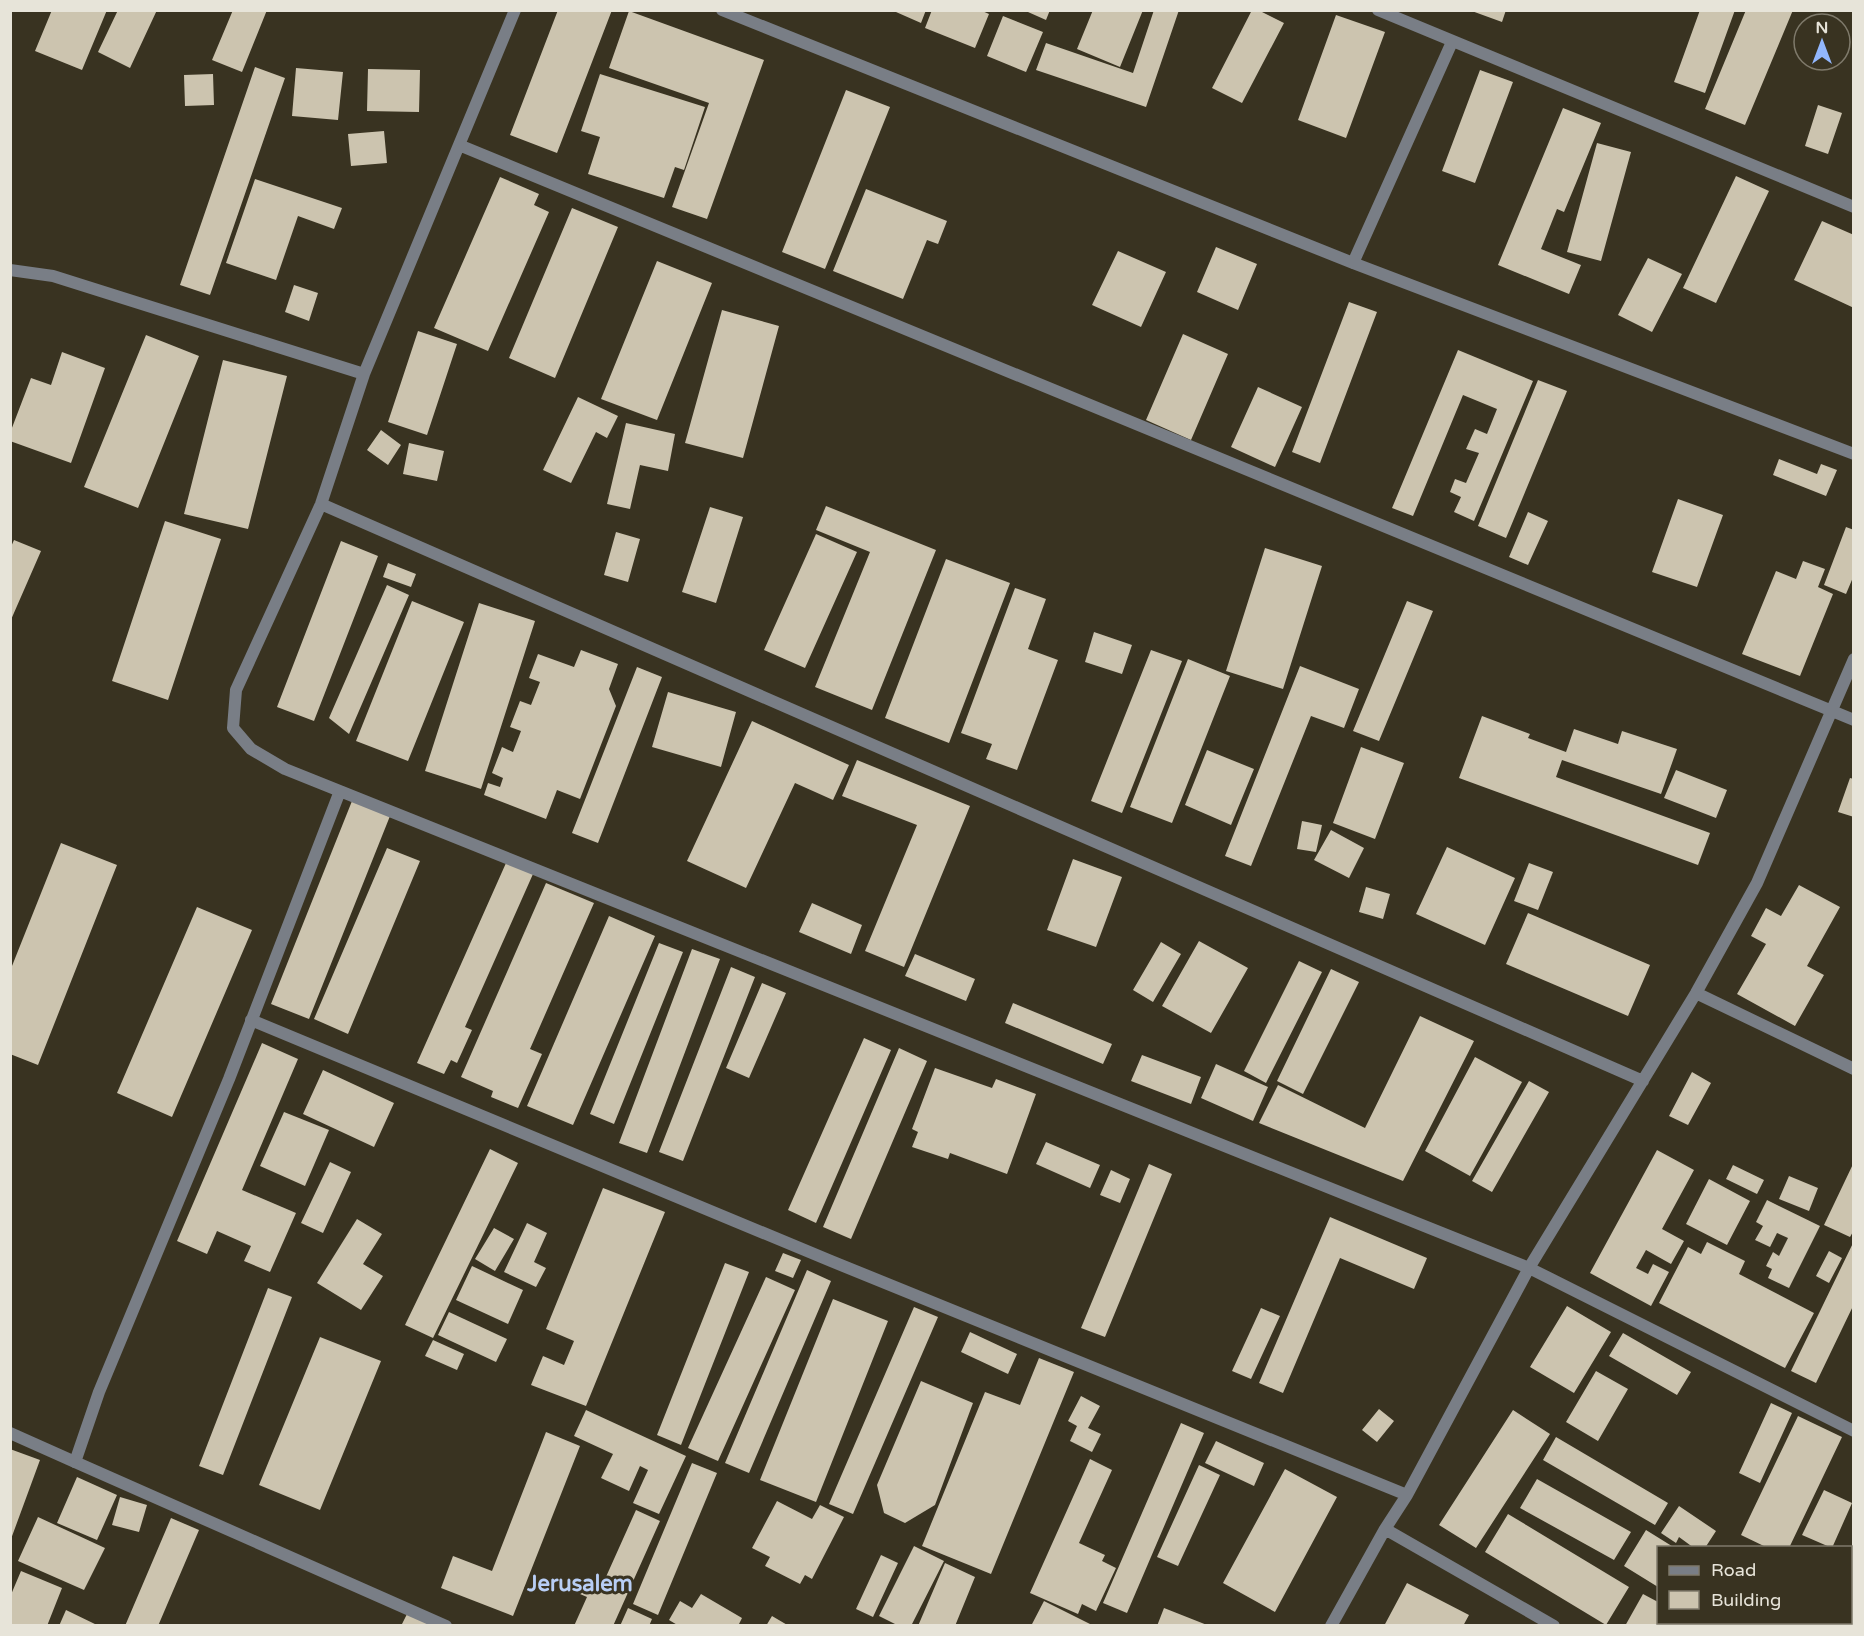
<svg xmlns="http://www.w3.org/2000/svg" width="1864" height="1636" font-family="'Varela Round',sans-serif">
<rect width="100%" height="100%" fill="#393321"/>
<path fill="#ccc4af" d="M52,10H107L82,70L35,51Z
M118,10H157L130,68L98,52Z
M233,10H267L242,72L212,60Z
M558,10H612L557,153L510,135Z
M897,10H926L921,23L896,12Z
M932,10H980L989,14L975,48L925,28Z
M1029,10H1050L1046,20L1028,12Z
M1093,10H1143L1120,67L1077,49Z
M1154,10H1179L1146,107L1036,70L1046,43L1133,73Z
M1252,10H1258L1284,23L1242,103L1212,88Z
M1469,10H1506L1502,22Z
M1700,10H1735L1705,93L1674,82Z
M1746,10H1793L1745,125L1705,109Z
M629,11L764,60L707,219L672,207L709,103L609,68Z
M1336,15L1385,32L1346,138L1298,120Z
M1003,16L1043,32L1026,72L987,56Z
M255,67L285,78L210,295L180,285Z
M296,68L343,72L338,120L292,116Z
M368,69L420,70L419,112L367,111Z
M1480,70L1513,82L1475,183L1442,171Z
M213,74L214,105L185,106L184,75Z
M600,74L705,107L684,170L675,167L664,198L588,174L600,137L581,131Z
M846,90L890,107L825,269L782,252Z
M1818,105L1842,113L1828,154L1805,146Z
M1563,108L1601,123L1564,212L1557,209L1541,249L1581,265L1569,294L1498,265Z
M384,131L387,163L351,166L348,134Z
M1597,143L1631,152L1601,261L1567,252Z
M1736,176L1769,191L1716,303L1683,288Z
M500,177L539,194L534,205L549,212L488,351L434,328Z
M255,179L342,208L334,229L298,216L276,280L226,263Z
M866,189L947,221L938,244L927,240L903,299L833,271Z
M572,208L618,227L555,378L509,358Z
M1822,221L1854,235V308L1794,280Z
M1216,247L1257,264L1238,310L1197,292Z
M1118,251L1166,272L1141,327L1092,305Z
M1648,258L1682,274L1652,332L1618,315Z
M657,261L712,283L657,420L601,399Z
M294,285L318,293L309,321L285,312Z
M1349,302L1377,312L1320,463L1292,452Z
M722,310L779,326L743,458L685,443Z
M418,331L457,344L427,435L388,422Z
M1183,334L1228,354L1191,440L1146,420Z
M146,335L199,356L138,508L84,487Z
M1458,350L1533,381L1474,521L1454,512L1461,497L1450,492L1455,479L1466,483L1479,453L1466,449L1475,429L1487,434L1497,409L1463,395L1413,516L1392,508Z
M62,352L105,368L71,463L10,441V433L31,378L51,385Z
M223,360L287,376L248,529L184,514Z
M1538,380L1567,391L1506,538L1478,526Z
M1258,387L1302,407L1275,467L1231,447Z
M578,397L618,416L607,438L596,432L571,483L543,470Z
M626,423L675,434L668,471L640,465L630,509L607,504Z
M381,430L401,445L388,465L367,450Z
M409,443L444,451L437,481L403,474Z
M1779,459L1817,474L1821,464L1837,470L1826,496L1773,475Z
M1678,499L1723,515L1697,587L1652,572Z
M826,506L936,550L872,710L815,687L870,552L816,530Z
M710,507L743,517L716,603L682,592Z
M1528,512L1548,521L1528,565L1509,557Z
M165,521L221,539L168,700L112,681Z
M1846,527L1854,530V575L1846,594L1824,585Z
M616,532L640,539L628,582L604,575Z
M816,534L857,552L805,668L764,650Z
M14,540L41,551L10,622V549Z
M341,541L378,556L314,721L277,707Z
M1265,548L1322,566L1283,689L1226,671Z
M946,559L1010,583L949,743L885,718Z
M1803,561L1825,569L1818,587L1833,594L1800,676L1742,654L1776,571L1796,579Z
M388,563L416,574L411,587L383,577Z
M387,585L409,595L349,734L329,718Z
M1015,588L1046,599L1028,649L1058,660L1017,770L986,759L992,744L961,733Z
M412,601L464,622L408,761L356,741Z
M1407,601L1433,611L1379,741L1353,731Z
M479,603L535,621L481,789L425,771Z
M1094,632L1132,645L1122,674L1085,662Z
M581,650L618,664L609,689L616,706L580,799L557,790L546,819L484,795L488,783L500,787L503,778L492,773L502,747L513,752L521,731L510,727L520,701L531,705L540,682L529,678L538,654L574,667Z
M1151,650L1182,661L1122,813L1091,801Z
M1188,659L1230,676L1172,823L1130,807Z
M1300,666L1359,689L1344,728L1311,716L1251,866L1225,856Z
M637,667L662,677L598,843L572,833Z
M668,692L736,712L721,767L652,747Z
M1482,716L1530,734L1528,738L1566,752L1574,729L1618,744L1622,731L1677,749L1661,794L1562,760L1556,777L1710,833L1698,865L1459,778Z
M752,721L849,765L833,800L795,783L746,888L687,861Z
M1361,747L1404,763L1375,839L1333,823Z
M1207,750L1254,769L1231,825L1185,805Z
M857,760L970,806L904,967L865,951L917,825L842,796Z
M1676,770L1727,790L1716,818L1664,798Z
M1850,778L1854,779V817L1838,812Z
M352,801L390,816L309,1019L271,1004Z
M1302,821L1322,825L1316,852L1297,849Z
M1331,830L1364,848L1349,878L1314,860Z
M61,843L117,865L38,1065L10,1054V971Z
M1447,847L1515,878L1485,945L1416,914Z
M387,848L420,861L348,1034L314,1019Z
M1073,859L1122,877L1096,947L1047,930Z
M506,863L533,874L465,1027L472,1030L457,1063L451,1060L444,1074L417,1063Z
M1529,863L1553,872L1538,910L1514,901Z
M546,883L594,903L530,1049L542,1054L518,1108L491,1097L493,1091L461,1077Z
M1799,885L1840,907L1807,966L1824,975L1795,1026L1737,994L1766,944L1751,936L1766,908L1781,916Z
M1366,887L1390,894L1383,919L1359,912Z
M812,903L862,925L851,954L799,932Z
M197,907L252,930L172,1117L117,1093Z
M1528,913L1650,965L1628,1016L1506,964Z
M609,916L655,936L573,1125L527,1106Z
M1199,941L1248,968L1211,1033L1162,1006Z
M1161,942L1181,954L1153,1002L1133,990Z
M659,943L683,952L614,1124L590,1114Z
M692,949L720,959L647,1153L619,1143Z
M915,954L975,979L966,1001L905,976Z
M1299,961L1322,972L1266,1083L1244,1071Z
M731,967L755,977L683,1161L659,1152Z
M1331,969L1359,982L1303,1094L1277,1081Z
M762,983L786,993L749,1078L726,1068Z
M1013,1003L1112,1044L1103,1064L1005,1023Z
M1420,1016L1474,1041L1403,1181L1259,1123L1278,1085L1365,1128Z
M864,1038L891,1050L816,1223L788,1210Z
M262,1043L298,1059L242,1190L296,1213L270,1272L244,1261L251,1246L217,1231L207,1254L177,1241Z
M899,1048L927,1061L851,1239L823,1227Z
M1142,1055L1201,1077L1191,1104L1131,1081Z
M1475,1057L1522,1082L1470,1176L1425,1151Z
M1216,1064L1268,1087L1253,1121L1201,1098Z
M935,1068L992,1088L996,1079L1036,1094L1007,1174L950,1153L948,1159L912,1147L918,1132L912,1129Z
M323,1070L394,1103L374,1147L303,1114Z
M1692,1072L1711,1083L1688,1125L1669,1116Z
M1529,1081L1549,1092L1492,1192L1472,1181Z
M284,1112L329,1130L305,1186L260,1166Z
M1046,1142L1100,1165L1090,1188L1036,1164Z
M490,1149L518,1163L433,1338L405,1325Z
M1657,1150L1694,1170L1662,1229L1684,1241L1671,1264L1646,1250L1636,1268L1648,1274L1653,1264L1669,1272L1651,1306L1590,1273Z
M330,1162L351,1172L323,1233L301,1223Z
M1854,1162V1230L1850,1237L1824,1225Z
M1149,1164L1172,1174L1105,1337L1081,1328Z
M1733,1165L1764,1180L1757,1194L1726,1179Z
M1111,1170L1130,1179L1120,1203L1100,1195Z
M1789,1176L1818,1188L1809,1211L1779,1199Z
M1709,1179L1750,1201L1727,1245L1686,1224Z
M603,1188L665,1212L586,1406L531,1385L543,1356L564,1365L574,1341L546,1329Z
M1767,1200L1820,1226L1789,1288L1768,1278L1772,1269L1766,1266L1773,1252L1779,1256L1788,1238L1777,1233L1770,1247L1755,1240L1763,1226L1756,1222Z
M1330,1217L1427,1258L1414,1289L1340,1258L1283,1393L1259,1383Z
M357,1219L382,1234L363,1264L383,1276L361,1310L317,1283Z
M527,1223L547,1233L534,1262L546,1268L536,1287L504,1272Z
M494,1228L514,1239L495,1271L475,1259Z
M1854,1241V1304L1816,1383L1791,1371Z
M1707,1242L1745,1261L1739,1274L1814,1313L1785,1368L1659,1303L1688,1247L1701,1254Z
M1829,1251L1842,1258L1829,1283L1816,1276Z
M783,1253L801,1260L793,1278L775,1271Z
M725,1263L749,1272L681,1445L657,1435Z
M472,1266L523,1290L508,1324L456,1300Z
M807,1270L831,1281L749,1473L725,1463Z
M766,1277L795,1290L718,1461L688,1448Z
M268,1288L292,1297L223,1475L199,1466Z
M833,1299L888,1321L816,1502L760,1480Z
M1567,1306L1611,1332L1574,1393L1530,1367Z
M914,1307L938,1317L853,1514L829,1504Z
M1261,1308L1280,1316L1251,1379L1232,1371Z
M449,1312L507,1339L496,1362L438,1335Z
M970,1332L1017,1354L1008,1374L961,1352Z
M1623,1333L1691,1372L1677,1395L1609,1356Z
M320,1337L381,1361L320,1510L259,1485Z
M433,1340L464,1354L457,1370L425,1356Z
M1039,1358L1074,1372L991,1574L922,1546L985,1392L1020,1405Z
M1596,1371L1628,1389L1598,1441L1566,1422Z
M921,1381L973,1403L935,1505L905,1523L884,1513L877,1485Z
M1081,1396L1100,1406L1088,1428L1101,1434L1092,1452L1070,1441L1077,1426L1068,1421Z
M1771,1403L1792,1413L1760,1483L1739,1473Z
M1379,1409L1394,1421L1377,1442L1362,1430Z
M586,1410L686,1456L659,1514L633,1503L648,1470L640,1466L629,1491L601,1478L613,1454L574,1436Z
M1513,1410L1550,1434L1476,1548L1439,1525Z
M1798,1416L1842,1437L1789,1548H1768L1741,1535Z
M1181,1423L1204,1433L1127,1613L1103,1603Z
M546,1432L580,1446L513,1616L441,1588L453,1556L492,1571Z
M1556,1437L1668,1503L1655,1525L1543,1460Z
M1216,1441L1264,1463L1254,1486L1205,1463Z
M10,1449L40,1460L11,1539H10Z
M1090,1459L1112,1470L1079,1543L1105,1555L1102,1561L1116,1568L1096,1611L1082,1604L1078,1614L1030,1593Z
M692,1463L717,1473L658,1615L633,1604Z
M1199,1465L1220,1475L1178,1566L1157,1557Z
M1285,1469L1337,1497L1275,1612L1223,1583Z
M77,1477L117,1495L97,1540L57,1523Z
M1537,1479L1631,1532L1614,1560L1520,1508Z
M1824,1490L1852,1503L1832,1548L1802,1535Z
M120,1497L147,1505L139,1532L112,1525Z
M777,1501L812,1519L820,1505L844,1517L812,1579L805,1575L800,1584L765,1566L770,1557L752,1548Z
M1679,1506L1716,1531L1705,1548H1694L1679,1537L1676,1543L1661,1533Z
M636,1510L660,1521L613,1626H574L587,1597L580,1594L586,1581L601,1588Z
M1508,1514L1629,1587L1606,1625L1485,1552Z
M38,1517L105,1548L84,1590L18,1561Z
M171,1518L199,1530L158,1626H125Z
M1646,1530L1675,1548H1658V1587L1624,1566Z
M914,1546L944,1561L911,1626H899L879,1616Z
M881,1555L898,1563L873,1617L856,1609Z
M945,1563L975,1577L955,1626H918Z
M21,1571L62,1588L47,1626H10V1597Z
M1407,1583L1469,1615L1463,1626H1384Z
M701,1594L742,1618L738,1626H679L669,1620L680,1601L692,1608Z
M1643,1594L1658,1602V1622H1695L1701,1626H1625Z
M1044,1601L1094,1626H1031Z
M628,1608L652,1619L649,1626H620Z
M1164,1608L1207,1625V1626H1157Z
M66,1610L99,1626H59Z
M407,1614L433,1626H401Z
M772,1616L789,1626H766Z
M1760,1622H1835L1833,1626H1758Z"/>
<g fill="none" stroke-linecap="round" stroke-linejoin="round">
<path stroke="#797e86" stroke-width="12" d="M10,1433L75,1462"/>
<path stroke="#797e86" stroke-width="12" d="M515,10L364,374L321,504L236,690L233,728L251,749L285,769L1529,1268L1854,1431
M722,10L1353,263L1854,454
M1378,10L1854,207
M459,145L1854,720
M1353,263L1452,42
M10,270L53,276L364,374
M321,504L1643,1081
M340,791L229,1079L99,1392L75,1462L446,1626
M1696,993L1854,1069
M251,1020L831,1261L1407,1495
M1385,1529L1554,1626
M1331,1626L1385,1529L1407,1495L1529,1268L1696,993L1757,883L1854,659"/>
</g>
<g text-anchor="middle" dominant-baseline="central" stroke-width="6" stroke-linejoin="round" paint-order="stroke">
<g font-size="22" font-weight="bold" fill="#b8cef5" stroke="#393321">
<text x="580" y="1584">Jerusalem</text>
</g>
</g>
<rect width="1864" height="1636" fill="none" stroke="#e7e4d9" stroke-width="24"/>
<rect x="1657" y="1546" width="195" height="78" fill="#393321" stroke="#7f7a6b" stroke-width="1.5"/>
<rect x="1669" y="1566" width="30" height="9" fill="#797e86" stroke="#7f7a6b" stroke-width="1.5"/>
<text x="1711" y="1576" font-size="18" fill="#e7e4d9">Road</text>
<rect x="1669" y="1591" width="30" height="18" fill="#ccc4af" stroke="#7f7a6b" stroke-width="1.5"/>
<text x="1711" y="1606" font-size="18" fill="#e7e4d9">Building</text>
<g transform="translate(1822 42)"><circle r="28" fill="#393321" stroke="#7f7a6b" stroke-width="1.5"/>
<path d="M0-4.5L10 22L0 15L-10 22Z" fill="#92b7fd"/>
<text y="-9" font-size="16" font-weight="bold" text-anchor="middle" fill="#e7e4d9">N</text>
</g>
</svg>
